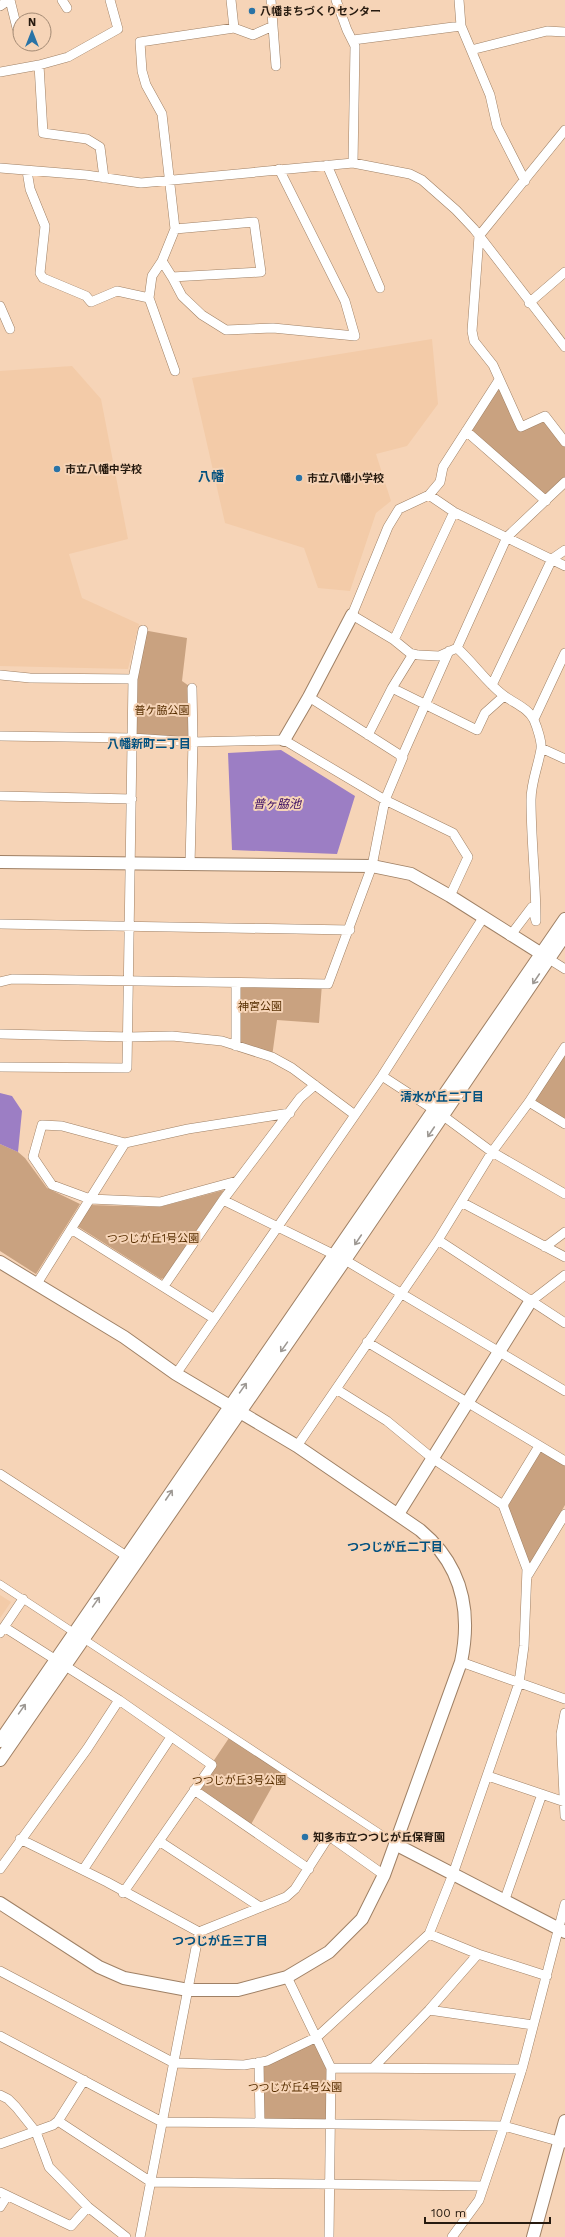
<svg xmlns="http://www.w3.org/2000/svg" width="565" height="2237" font-family="'Work Sans','Noto Sans JP',sans-serif">
<rect width="100%" height="100%" fill="#f6d4b7"/>
<path fill="#f3cba8" d="M432,339L438,404L407,446L376,454L391,501L376,513L350,591L318,588L304,548L225,523L192,378Z
M72,366L101,399L128,539L69,554L82,598L139,624L128,669L0,666V371Z
M0,1595L11,1602L0,1618Z"/>
<path fill="#c9a280" d="M499,380L521,427L545,416L565,442V482L546,501L466,431Z
M143,630L187,638L182,681L192,688L193,742L132,738L133,679Z
M236,983L322,984L319,1023L277,1020L272,1057L236,1046Z
M565,1049V1124L529,1102Z
M0,1144L18,1152L25,1158L47,1188L80,1204L36,1274L0,1251Z
M224,1190L164,1278L161,1279L77,1226L90,1205L160,1207Z
M541,1451L565,1466V1505L532,1562H529L509,1509V1501L537,1453Z
M231,1735L282,1769L249,1828L194,1790Z
M317,2037L331,2068L330,2125L260,2123L259,2062Z"/>
<path fill="#9c7ec4" d="M281,750L355,796L337,854L232,850L228,753Z
M0,1093L12,1096L22,1111L18,1152L0,1144Z"/>
<g fill="none" stroke-linecap="round" stroke-linejoin="round">
<defs>
<path id="pedestrian" d="M0,1584L384,1836"/>
<path id="minor" d="M10,0L17,28
M62,0L67,8
M271,0L276,66
M336,0L347,30L355,46L353,163
M459,0L461,26L490,95L497,126L525,181
M0,6L9,0
M234,28L253,35L273,26
M353,40L461,26
M471,50L547,31L565,32
M39,65L43,133L87,139L100,147L104,178
M0,72L39,65L68,57L118,29L110,0
M565,130L479,236L472,331L474,341L493,365L521,427L545,416L565,442
M327,165L380,288
M0,168L86,175L141,183L353,163L410,174L422,180L456,210L474,229L565,347
M27,171L30,189L45,226L40,273L43,278L86,296L91,302L117,291L149,298
M162,261L172,277L261,272L254,222L175,229
M172,277L182,296L202,315L226,330L273,328L355,336L345,301L279,169
M529,303L565,272
M0,306L10,329
M175,371L149,298L152,276L162,261L175,229L162,114L146,85L142,71L140,42L234,28L231,0
M499,380L443,467L440,482L429,495L399,509L388,527L352,615L394,640L410,653L418,655L439,656L457,648L507,537L565,482
M466,431L546,501
M429,495L454,512L565,566
M394,640L454,512
M457,648C473,662 490,687 506,697C516,704 529,709 534,720C537,727 542,742 541,749C538,767 531,782 531,800C531,840 536,881 536,921L532,907L510,936
M413,654L392,688L477,730L485,713L504,696
M0,675L30,678L133,679
M492,685L552,559L565,550
M534,719L565,653
M368,735L392,688
M0,736L132,738L193,742L284,740L385,800L453,833L468,857L450,896
M541,748L565,759
M401,759L449,651
M0,796L132,799
M190,865L193,742L192,688
M0,924L350,930
M549,959L565,969
M0,982L12,979L328,984L372,866L385,800L403,757L309,697
M0,1034L129,1037L172,1036L222,1041L272,1057L292,1068L355,1115
M236,1046V983
M0,1067L127,1068L133,679L143,630
M382,1076L442,1115L492,1152L565,1194
M529,1102L565,1124
M237,1181L160,1202L90,1199L52,1185L33,1157L42,1125L62,1126L125,1143L188,1129L290,1113
M223,1200L345,1260L565,1391
M463,1203L565,1257
M71,1229L213,1318
M438,1240L565,1323
M545,1247L565,1232
M36,1285L125,1143
M164,1286L223,1200L300,1098L315,1085
M530,1302L565,1275
M367,1342L565,1461
M176,1374L382,1076L483,918
M297,1446L438,1240L492,1152L529,1102L565,1047
M0,1474L131,1559
M503,1505L539,1446
M528,1575L565,1514
M4,1627L119,1700L212,1765L123,1893
M0,1633L23,1599
M461,1662L565,1699
M565,1713L561,1734L565,1816
M488,1776L565,1802
M194,1790L309,1869
M20,1839L107,1882L199,1932L286,1897L295,1889L329,1836L384,1875
M159,1841L260,1907
M0,1869L87,1749L119,1700
M83,1870L171,1737
M505,1899L542,1794
M429,1934L478,1954L547,1976
M0,1971L174,2063L244,2065L267,2061L317,2037L429,1934L453,1874L519,1683L524,1646L527,1569L503,1505L432,1458L387,1421L336,1389
M287,1977L331,2068L329,2237
M429,2010L533,2025
M0,2036L162,2122L504,2126L565,2143
M259,2062L260,2123
M374,2067L429,2010L478,1954
M331,2068L522,2069
M0,2095L8,2099L16,2107L36,2132L49,2167L88,2207L126,2237
M58,2121L151,2182L483,2186
M0,2144L53,2125L58,2121L84,2080
M0,2192L71,2226L88,2207
M0,2207L7,2196
M140,2237L199,1932
M452,2237L479,2200L504,2126L522,2069L565,1904"/>
<path id="tertiary" d="M284,740L309,697L352,615
M0,862L372,866L411,874L450,896L548,958
M0,1262L124,1337L176,1374L297,1446L420,1530C462,1565 472,1610 461,1662L384,1875L362,1919L329,1952L287,1977L238,1990H188L124,1978L99,1967L0,1903
M398,1514L530,1302
M0,1741L565,919
M0,1760L345,1260L565,935
M395,1844L565,1932
M533,2237L565,2121"/>
</defs>
<use href="#pedestrian" stroke="#9f8065" stroke-width="8"/>
<use href="#minor" stroke="#9f8065" stroke-width="10"/>
<use href="#tertiary" stroke="#9f8065" stroke-width="14"/>
<use href="#pedestrian" stroke="#fff" stroke-width="7"/>
<use href="#minor" stroke="#fff" stroke-width="9"/>
<use href="#tertiary" stroke="#fff" stroke-width="12"/>
</g>
<defs><path id="oneway-shaft" d="M-6 0H5M1.5-3L5.5 0L1.5 3" fill="none" stroke-width="1.6" stroke-linecap="round" stroke-linejoin="round"/></defs>
<g stroke="#9d9893">
<use href="#oneway-shaft" transform="translate(536 979) rotate(124)"/>
<use href="#oneway-shaft" transform="translate(431 1132) rotate(124)"/>
<use href="#oneway-shaft" transform="translate(358 1240) rotate(124)"/>
<use href="#oneway-shaft" transform="translate(284 1347) rotate(125)"/>
<use href="#oneway-shaft" transform="translate(243 1388) rotate(-55)"/>
<use href="#oneway-shaft" transform="translate(169 1495) rotate(-56)"/>
<use href="#oneway-shaft" transform="translate(96 1602) rotate(-55)"/>
<use href="#oneway-shaft" transform="translate(22 1709) rotate(-55)"/>
</g>
<g fill="#2973a6" stroke="#f6d4b7" stroke-width="1.5">
<circle cx="252" cy="11" r="4"/>
<circle cx="57" cy="469" r="4"/>
<circle cx="299" cy="478" r="4"/>
<circle cx="305" cy="1837" r="4"/>
</g>
<g text-anchor="middle" dominant-baseline="central" stroke-width="4" stroke-linejoin="round" paint-order="stroke">
<g font-size="11" font-weight="bold" fill="#261a0f" stroke="#f6d4b7" text-anchor="start">
<text x="260" y="11">八幡まちづくりセンター</text>
<text x="65" y="469">市立八幡中学校</text>
<text x="307" y="478">市立八幡小学校</text>
<text x="313" y="1837">知多市立つつじが丘保育園</text>
</g>
<g font-size="11" fill="#572e00" stroke="#f6d4b7">
<text x="162" y="710">普ケ脇公園</text>
<text x="260" y="1006">神宮公園</text>
<text x="153" y="1238">つつじが丘1号公園</text>
<text x="239" y="1780">つつじが丘3号公園</text>
<text x="295" y="2087">つつじが丘4号公園</text>
</g>
<g font-size="12" font-weight="bold" fill="#03517f" stroke="#f6d4b7">
<text x="149" y="744">八幡新町二丁目</text>
<text x="442" y="1097">清水が丘二丁目</text>
<text x="395" y="1547">つつじが丘二丁目</text>
<text x="220" y="1941">つつじが丘三丁目</text>
</g>
<g font-size="12" font-style="italic" fill="#3a0b61" stroke="#f6d4b7">
<text x="277" y="804">普ヶ脇池</text>
</g>
<g font-size="13" font-weight="bold" fill="#03517f" stroke="#f6d4b7">
<text x="211" y="476">八幡</text>
</g>
</g>
<g transform="translate(32 32)"><circle r="19" fill="#f6d4b7" stroke="#a38a74"/>
<path d="M0-3L7 15L0 10L-7 15Z" fill="#2973a6"/>
<text y="-6" font-size="11" font-weight="bold" text-anchor="middle" fill="#261a0f">N</text>
</g>
<path d="M425 2217v6h125v-6" fill="none" stroke="#261a0f" stroke-width="2"/>
<text x="431" y="2217" font-size="12" fill="#261a0f" stroke="#f6d4b7" stroke-width="3" paint-order="stroke">100 m</text>
</svg>
